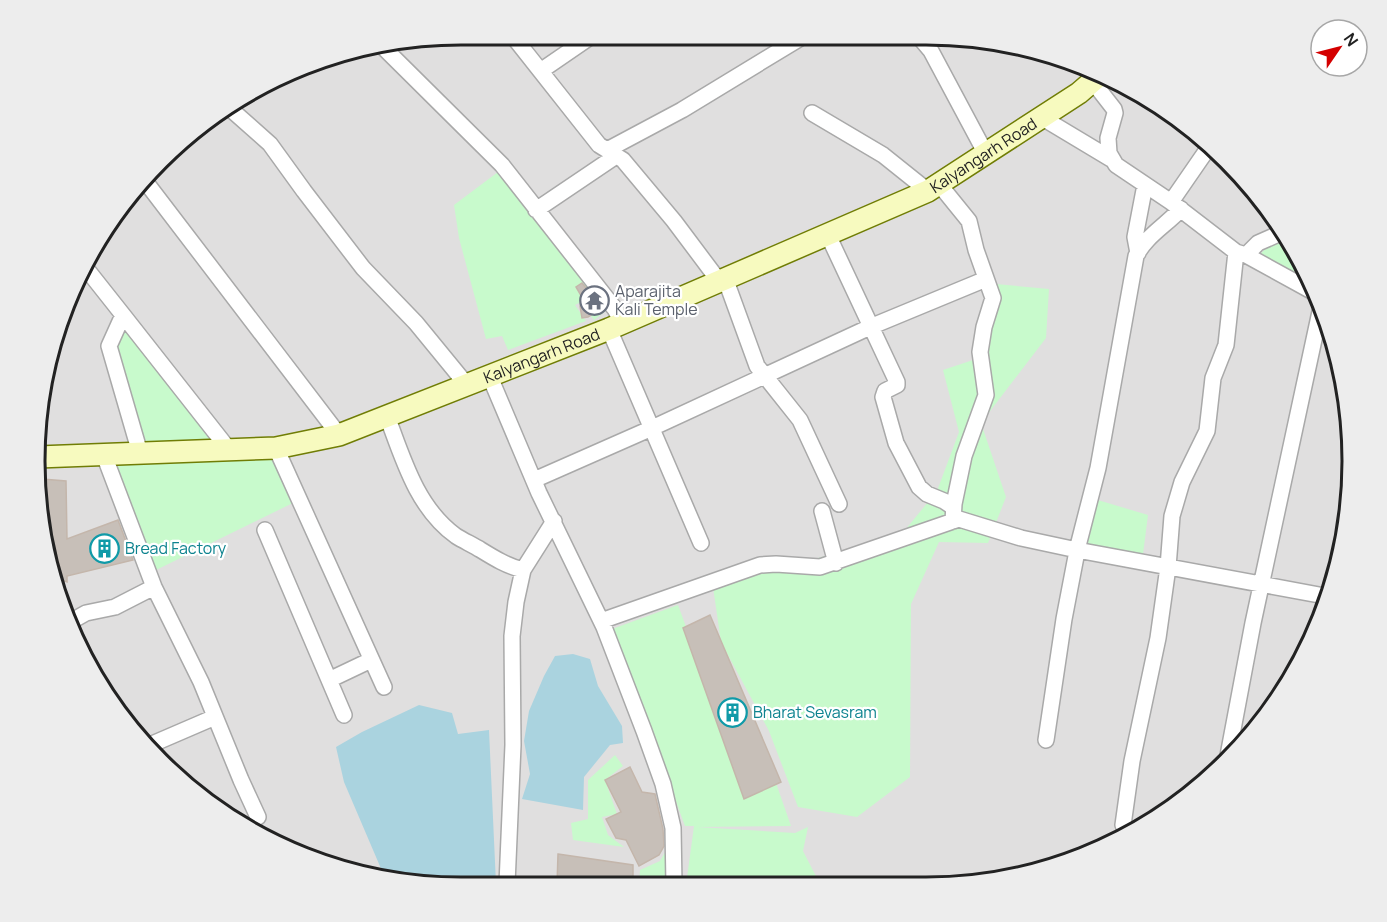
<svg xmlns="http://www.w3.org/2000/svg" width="1387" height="922" font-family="Manrope,sans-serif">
<rect width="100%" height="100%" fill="#f2efe9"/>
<path fill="#e0dfdf" d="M461,35L982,38L1114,78L1207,141L1265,202L1309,273L1338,351L1352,433L1349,517L1330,598L1295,675L1246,742L1185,800L1114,844L1036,873L954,887L405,884L273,844L180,781L92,675L49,571L35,433L67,298L123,201L224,107L324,57Z"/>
<path fill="#c8facc" d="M498,172L547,235L611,307L594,320L581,302L575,305L586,321L508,350L502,336L486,339L459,238L454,205Z
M1288,239L1309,273L1315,291L1255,260L1264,250Z
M996,284L1049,289L1046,338L981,423L1006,497L988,543L939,542L911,604L910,777L857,817L798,807L769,731L721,642L713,587L901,535L937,491L959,432L943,370L973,360L978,323Z
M123,322L225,450L276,448L299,500L154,571L104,455L146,453L112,348Z
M1091,498L1148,515L1142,562L1077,550Z
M678,605L747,793L776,783L791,826L697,827L795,833L808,827L803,851L820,884L686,885L694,826H685L612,629Z
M615,755L623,766L605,780L617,814L602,817L608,835L624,847L573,840L571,823L588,819V780Z
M668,847L667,885H639L640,870L660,861Z"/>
<path fill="#aad3df" d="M573,654L590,659L598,686L622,726L623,743L610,745L584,777L583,810L522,799L530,774L524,741L529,711L544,676L555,656Z
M419,705L452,713L458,734L489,730L496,884H405L385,878L344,782L336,747L362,732Z"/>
<path fill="#c7bfb8" stroke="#c4b6ab" stroke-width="1.5" d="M582,283L602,308L588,317L582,318L580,306L583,299L576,287Z
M42,479L66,481L67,539L118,520L133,560L67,576V582L51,576L41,486Z
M710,615L781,782L744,799L683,628Z
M630,767L642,792L655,794L663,829L664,846L659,855L639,866L626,840L616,838L606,819L621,812L605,780Z
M558,854L633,865V885H557Z"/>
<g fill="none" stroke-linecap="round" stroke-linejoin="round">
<defs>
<path id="street" d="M512,35L599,145L623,160L674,221L719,281
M920,38L931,51L986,154
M383,47L502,165L615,309L622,323
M542,70L593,35
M1093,82L1114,109L1115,113L1108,138L1109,153L1116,165L1171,202L1236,252L1246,255L1317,294
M226,105L270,144L304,191L363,268L416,323L466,384
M812,113L883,155L928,191
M1041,117L1111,159
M607,150L682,110L802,37
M145,181L339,435
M939,184L969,221L976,250L993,298L984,327L980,352L986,395L964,456L954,504L953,521
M1171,202L1211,144
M536,210L616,156
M828,235L897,382V385L885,391L883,397L896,443L919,487L927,494L944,501L953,507
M1138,253L1135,237L1145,185
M1246,255L1258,243L1283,232
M85,267L123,315
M725,278L757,366L800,420L839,504
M609,329L701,543
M490,377L539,493L604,627L644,731L663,784L673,828L674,885
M387,416C403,459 417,508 456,536C464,541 473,545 481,550C494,558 507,566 523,570
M276,448L384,687
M140,453L109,346L123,315L230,451
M104,455L154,587L201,682L241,780L258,817
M534,480L652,428L870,327L986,279
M822,511L836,563
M265,530L344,715
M601,621L760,565L776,564L820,567L959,519L1021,538L1077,550L1330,597
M70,622L86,613L115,607L154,587
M329,680L371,660
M1046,740L1064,619L1078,546L1098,468L1136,256C1145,237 1166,225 1181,209
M150,745L215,717
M1227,761L1253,623L1321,307
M1131,833H1128L1123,825L1132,761L1158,638L1168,567L1172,516L1182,482L1207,431L1213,378L1226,345L1236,252
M507,884L513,745L512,636L516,602L523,570L554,521"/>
<g id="secondary">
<path id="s1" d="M38,457L276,448L339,435L609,329L928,191L1079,93L1101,74"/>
</g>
</defs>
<use href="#street" stroke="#a9a9a9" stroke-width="18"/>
<use href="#secondary" stroke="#707d05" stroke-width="24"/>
<use href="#street" stroke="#fff" stroke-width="15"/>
<use href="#secondary" stroke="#f7fabf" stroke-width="21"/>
</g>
<defs>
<symbol id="temple-ring" viewBox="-11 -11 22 22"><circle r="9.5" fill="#fff" stroke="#6b7280" stroke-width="1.5"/><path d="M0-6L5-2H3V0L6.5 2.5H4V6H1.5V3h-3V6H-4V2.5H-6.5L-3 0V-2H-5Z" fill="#6b7280"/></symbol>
<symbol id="building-ring" viewBox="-11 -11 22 22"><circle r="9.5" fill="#fff" stroke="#0f9aa8" stroke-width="1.5"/><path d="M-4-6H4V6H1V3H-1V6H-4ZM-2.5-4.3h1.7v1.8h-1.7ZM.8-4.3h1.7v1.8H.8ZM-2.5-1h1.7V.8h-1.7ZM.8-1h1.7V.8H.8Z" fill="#0f9aa8"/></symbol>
</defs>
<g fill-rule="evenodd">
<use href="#temple-ring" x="578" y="284" width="33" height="33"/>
<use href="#building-ring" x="88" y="532" width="33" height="33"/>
<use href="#building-ring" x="716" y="696" width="33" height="33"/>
</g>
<g text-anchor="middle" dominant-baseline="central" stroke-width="4.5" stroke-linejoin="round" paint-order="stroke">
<g font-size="16" fill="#222" stroke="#fff">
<text stroke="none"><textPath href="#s1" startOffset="1006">Kalyangarh Road</textPath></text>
<text stroke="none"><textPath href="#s1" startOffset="520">Kalyangarh Road</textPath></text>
</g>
<g font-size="16" fill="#5b616d" stroke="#fff" text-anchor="start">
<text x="615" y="291">Aparajita<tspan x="615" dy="18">Kali Temple</tspan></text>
</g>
<g font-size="16" fill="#0d838f" stroke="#fff" text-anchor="start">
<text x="125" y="548">Bread Factory</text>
<text x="753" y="712">Bharat Sevasram</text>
</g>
</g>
<path d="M0 0H1387V922H0ZM461 45H926A416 416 0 0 1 1342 461V461A416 416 0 0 1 926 877H461A416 416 0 0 1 45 461V461A416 416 0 0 1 461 45Z" fill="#ededed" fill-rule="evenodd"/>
<path fill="none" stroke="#222" stroke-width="3" d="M461 45H926A416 416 0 0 1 1342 461V461A416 416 0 0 1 926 877H461A416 416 0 0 1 45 461V461A416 416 0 0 1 461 45Z"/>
<g transform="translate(1339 48) rotate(55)"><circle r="28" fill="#ffffff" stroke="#a7a7a7" stroke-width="1.5"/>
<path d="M0-4.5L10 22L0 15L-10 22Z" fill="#d40000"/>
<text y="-9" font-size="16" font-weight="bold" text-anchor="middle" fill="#222222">N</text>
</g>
</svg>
